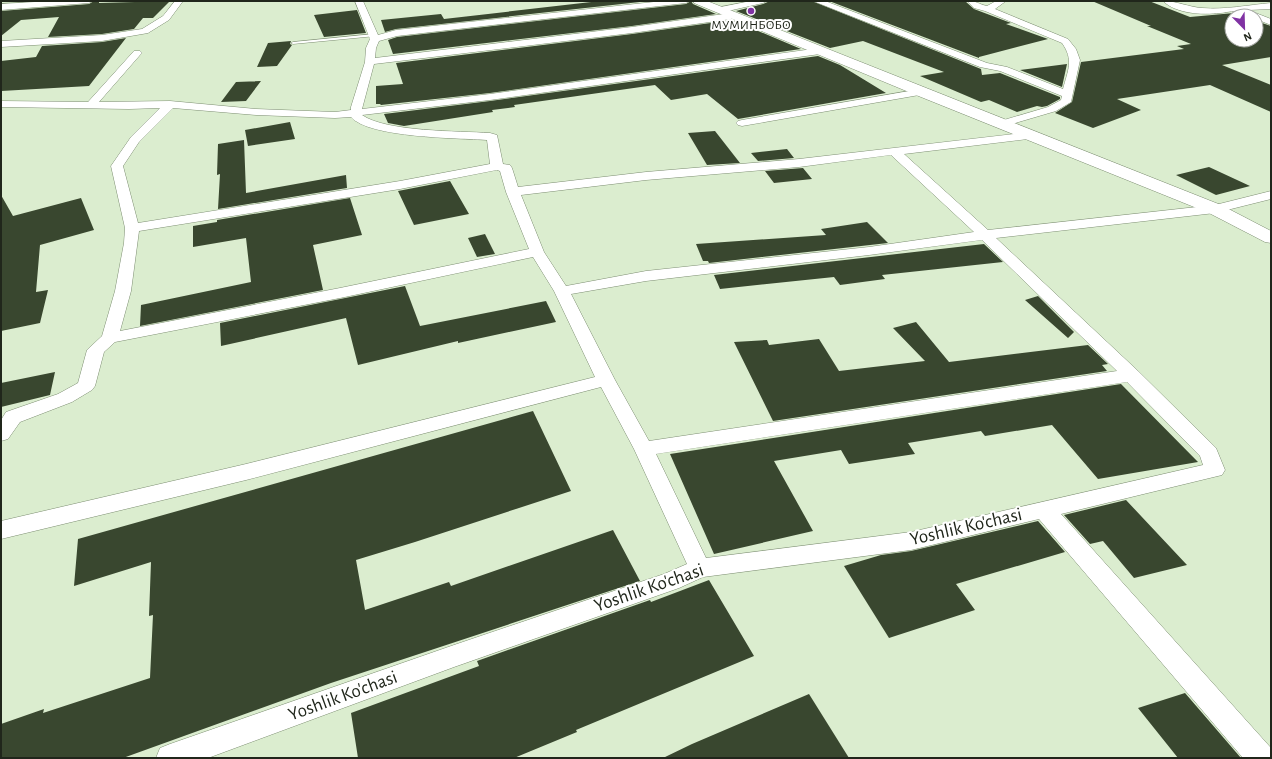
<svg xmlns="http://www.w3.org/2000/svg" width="1272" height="759" font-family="'Alegreya Sans',sans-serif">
<rect width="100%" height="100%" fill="#dbedcf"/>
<path fill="#39472f" d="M94,1H99V3L170,1L153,18H143L134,29L102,34L48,37L59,17L21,20L1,36V11L89,4Z
M600,1H649L396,29L385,32L381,20L441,14L444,19Z
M691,1L693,4L716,14L632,26L393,54L388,40L397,37L686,4Z
M770,1H812L981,69L982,75L1000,73L1060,97V99L1047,106L1042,107L1037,106L1017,112L989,100L981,102L920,76L944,72L863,41L830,48L736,11L763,4Z
M829,1H965L974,9L1011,23L1006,24L1048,39L979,57V58Z
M1092,1H1149L1190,17L1234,13L1246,16H1232V40H1256V21L1271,26V57L1222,65L1271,85V112L1210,85L1117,99L1141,110L1093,128L1055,113L1072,102L1081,62L1184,49L1177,46L1191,44L1147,26H1151Z
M357,10L366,33L324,37L314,15Z
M732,20L801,49L490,93L381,105L380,104H376V86L403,84L396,63L632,34Z
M126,38L89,86L1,91V61L36,57L42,46L102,42Z
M291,41L290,44L292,45L277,66L257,67L268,43Z
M818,56L840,65L886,93L738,119L707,94L671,100L655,85L514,105L515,107L492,110L493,112L404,126L388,123L384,114L490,101Z
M1067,64L1062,87L1020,70Z
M261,81L246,101L221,102L236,82Z
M290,122L295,139L248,146L245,130Z
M715,131L740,163L707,165L688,133Z
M244,140L246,193L346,175L347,188L218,209L220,174L217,175L218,144Z
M787,149L794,158L758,161L751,153Z
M1209,167L1250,186L1216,195L1176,175Z
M803,168L812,179L774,183L765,171Z
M450,181L469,214L414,225L398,191Z
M1,195L13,216L81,198L94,230L40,245L36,292L48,290L40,323L1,331Z
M350,198L362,235L313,245L323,290L140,326L141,305L251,282L246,238L193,247V226L217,222V220Z
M867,222L888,243L709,263L708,261H703L696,244L826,235L821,229Z
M485,234L495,254L477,257L468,238Z
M984,244L1003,262L882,275L885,279L840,285L834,277L720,289L714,275Z
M405,286L420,326L546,301L556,322L458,343V341L358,365L346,318L221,346L220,323Z
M1038,296L1074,332L1068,338L1025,300Z
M916,322L949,362L1088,345L1108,364L1102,365L1107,371L773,421L734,342L767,340L769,345L819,339L839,371L925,361L893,328Z
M55,372L50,395L1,407V383Z
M1121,384L1198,462L1098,479L1052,425L985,436L981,431L908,443L915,454L849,464L841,450L774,461L813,531L714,554L670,454Z
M533,411L571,491L415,542L356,560L365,610L449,582L451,586L613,530L640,581L331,683L123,758H1V724L44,709L43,713L150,678L153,615L149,616L151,562L74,586L78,539Z
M1126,500L1187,565L1134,578L1103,541L1090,544L1064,515Z
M1038,521L1065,552L956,584L975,610L889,638L844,566L881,555L911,551Z
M709,580L754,656L576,730L577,732L514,758H358L351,713L479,666L477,661L650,600L651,602Z
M1185,693L1241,758H1178L1138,708Z
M809,694L849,758H663L692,744Z"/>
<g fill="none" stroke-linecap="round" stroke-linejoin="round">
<defs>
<path id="lane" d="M374,34L376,36L293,44L291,43L293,42Z"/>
<path id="street" d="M52,1H93L89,3L1,10V4Z
M175,1H183L169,20L148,33L102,41L1,47V41L102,35L142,29L163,16Z
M355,1H363L378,35L396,30L663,1H690L686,3L397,36L379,41L376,48L375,58L632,27L731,13L735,16L731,19L632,33L374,64L362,109L490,94L820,48L825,51L820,54L490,100L362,115C386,132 459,131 490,133L497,135L503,164L510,165L512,168L518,187L646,172L799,159L1032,132L1036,134L1038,136L1036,138L904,154L988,230L1215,205L1271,191V199L1215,213L996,238L1138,371L1216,448L1225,470L1222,475L1061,514L1271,748V758H1243L1039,519L911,550L703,577L679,588L454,667L208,758H156L160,748L170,744L454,645L664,574L687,564L634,449L601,387L246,480L1,539V521L246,464L595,377L554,291L533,257L340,298L115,342L104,352L95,386L92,390L72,402L20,422L8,439L1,441V420L6,412L58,394L78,383L87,350L102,336L115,291L124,243L125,228L111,166L131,137L160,108L129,109L1,107V101L88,102L134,51H140L142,53L140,55L99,102L170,101L256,109L335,112L351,110V107L365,62L366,48L370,39ZM173,108L256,115L335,118L351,117C369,138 458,138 487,140L490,164L400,181L138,223L123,166L139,142ZM891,155L974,232L869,247L646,271L566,286L544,252L521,195L646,180L799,167ZM497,170L500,171L506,192L529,249L340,288L120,331L131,291L139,231L400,189ZM982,240L1117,371L649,441L615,380L571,294L646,281L869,255ZM1127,382L1200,456L1203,465L911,532L706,558L656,454Z
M751,1H767L763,3L719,13L715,10L716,8Z
M813,1H825L987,63L1007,67L1063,89C1068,70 1074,60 1062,43L985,11L974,8L967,1C977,1 978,4 987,6L996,1H1006L995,9L1068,39L1076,49L1080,60L1071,102L1056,111L1005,126H997L995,124L997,122L1048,107L1061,100L1062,96L1000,71L980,67Z
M1163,1C1177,1 1188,7 1202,8C1225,10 1248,5 1271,3V9L1248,10L1271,19V25L1256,19V16C1249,16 1245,14 1238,12C1233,10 1225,13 1220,13C1203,15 1176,14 1163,1Z
M921,89L926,92L925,94L742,126L738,125L736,123L738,121L742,120Z"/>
<path id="secondary" d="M693,1H707L1221,205L1271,231V243L1265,242L1209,213L916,95L694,3Z"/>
</defs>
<use href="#lane" stroke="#7d8e72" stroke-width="1"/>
<use href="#street" stroke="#7d8e72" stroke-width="1"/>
<use href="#secondary" stroke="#7d8e72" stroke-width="1"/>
<use href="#lane" fill="#fff" fill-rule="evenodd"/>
<use href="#street" fill="#fff" fill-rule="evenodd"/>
<use href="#secondary" fill="#fff" fill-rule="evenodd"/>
</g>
<circle fill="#8032a3" stroke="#fff" stroke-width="1.5" cx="751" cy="11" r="4"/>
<g text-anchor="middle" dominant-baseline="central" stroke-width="4" stroke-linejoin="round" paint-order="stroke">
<g font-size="13" fill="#20261b" stroke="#fff">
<text x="751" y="25">МУМИНБОБО</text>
</g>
<g font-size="19" fill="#20261b" stroke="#fff">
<text transform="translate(966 527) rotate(-13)">Yoshlik Ko'chasi</text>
<text transform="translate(649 588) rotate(-19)">Yoshlik Ko'chasi</text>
<text transform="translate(343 696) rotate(-20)">Yoshlik Ko'chasi</text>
</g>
</g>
<rect width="1272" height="759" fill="none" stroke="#20261b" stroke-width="4"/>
<g transform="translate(1244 28) rotate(157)"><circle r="19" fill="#ffffff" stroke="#a6a8a4"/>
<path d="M0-3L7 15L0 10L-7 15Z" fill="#8032a3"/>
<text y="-6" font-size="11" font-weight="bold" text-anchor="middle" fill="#20261b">N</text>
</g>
</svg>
